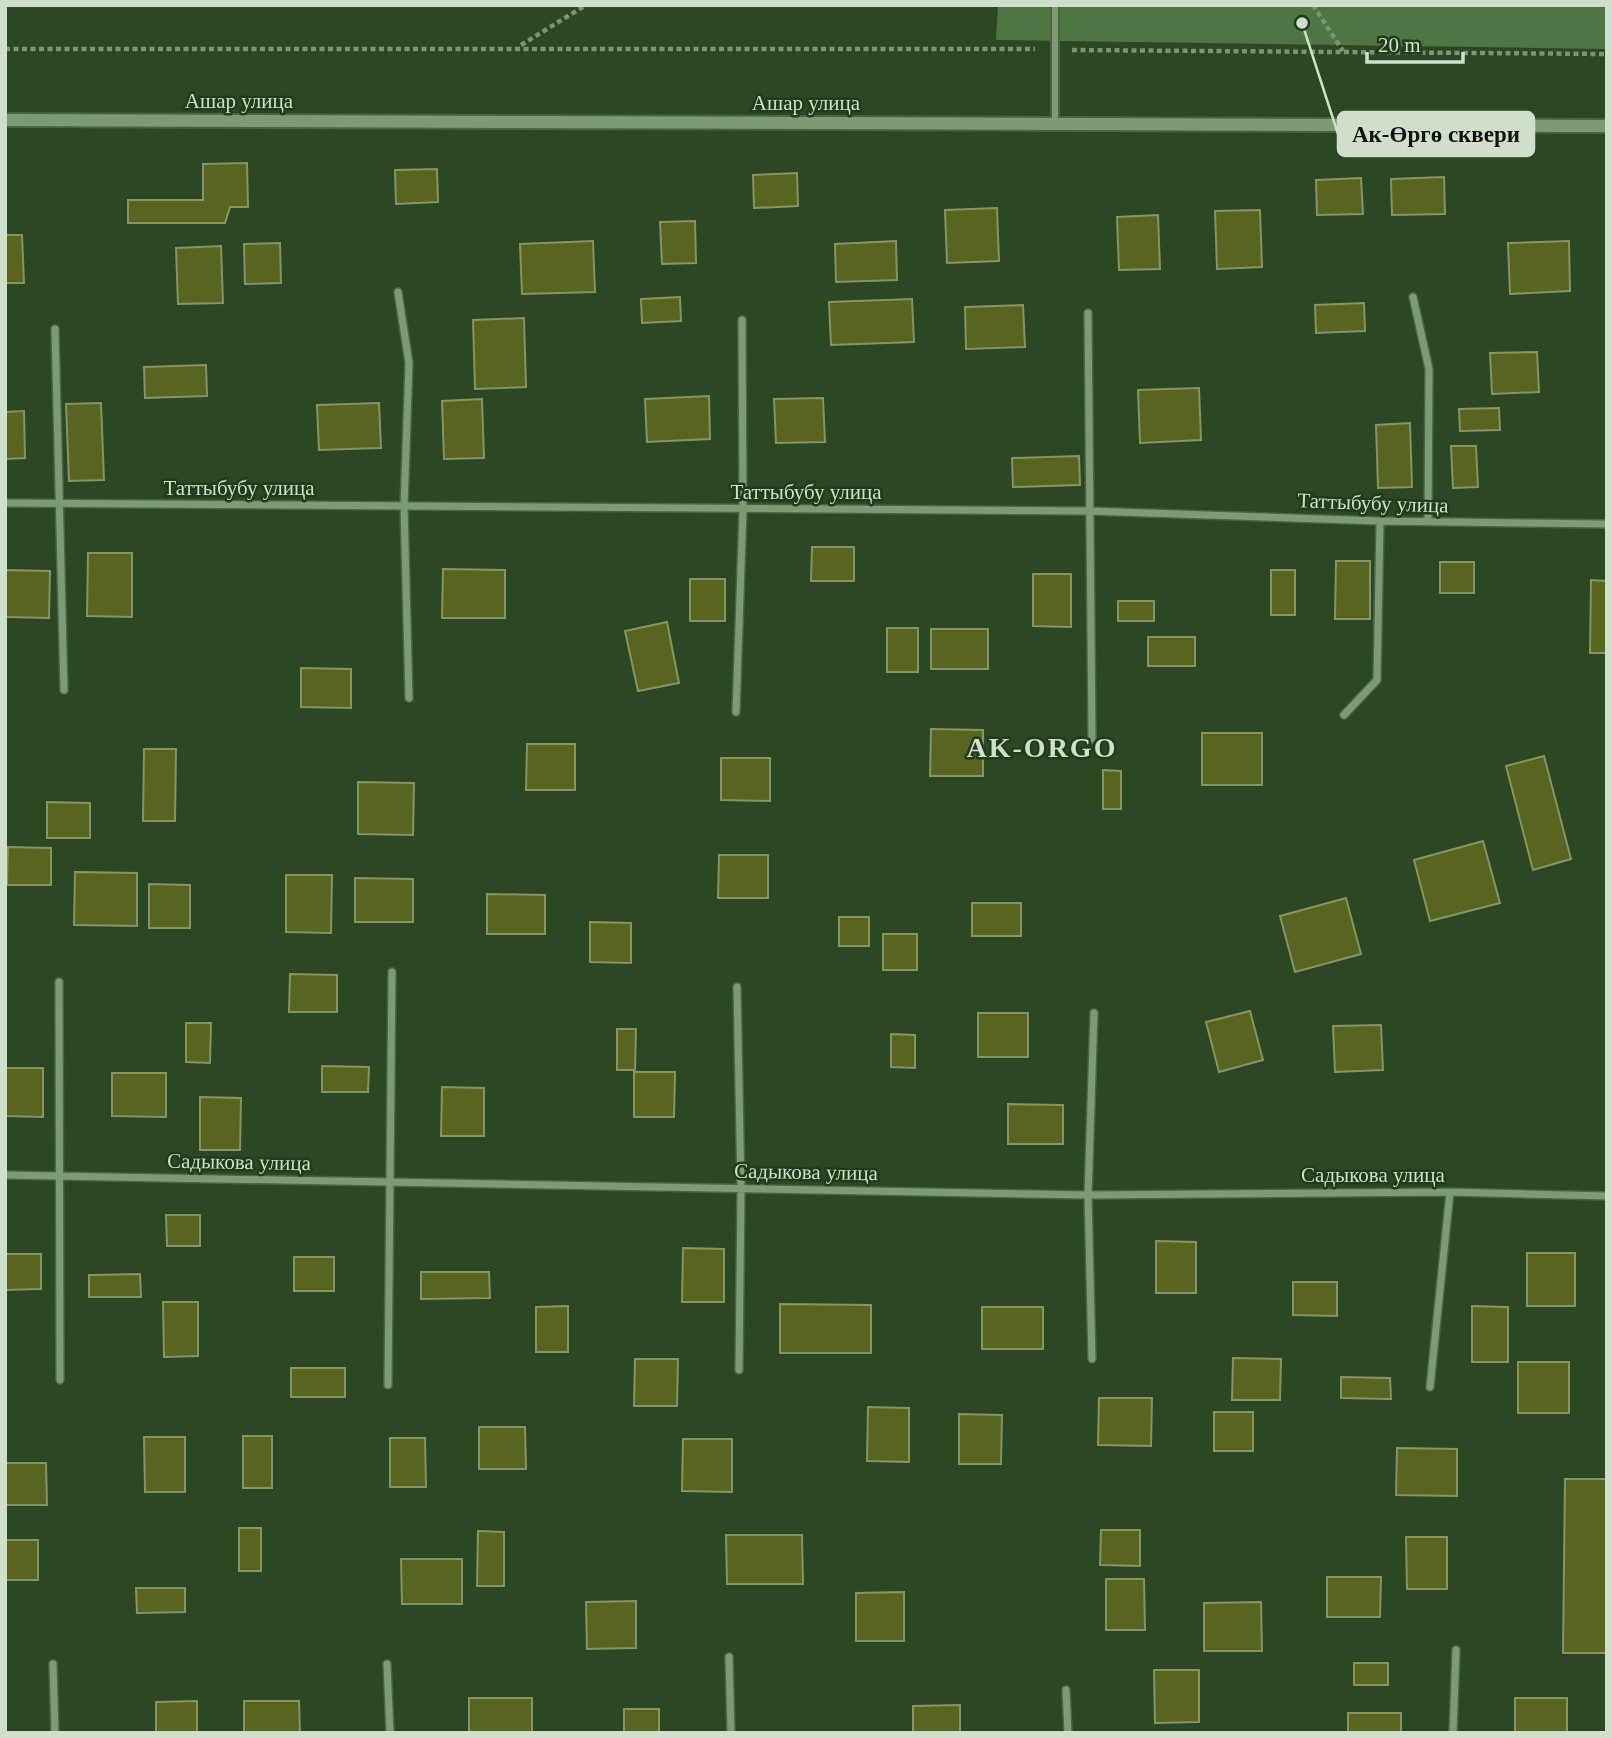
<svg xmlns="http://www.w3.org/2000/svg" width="1612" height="1738" font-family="'Times New Roman',serif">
<rect width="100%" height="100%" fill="#2b4724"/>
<path fill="#4f7545" d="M998,5H1607V49L996,40Z"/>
<path fill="#586521" stroke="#889365" stroke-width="2" d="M247,163L248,207H230L225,223H128V200H203V164Z
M437,169L438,202L396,204L395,170Z
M797,173L798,206L754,208L753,175Z
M1444,177L1445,214L1392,215L1391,179Z
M1361,178L1363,214L1317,215L1316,180Z
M997,208L999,261L947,263L945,210Z
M1260,210L1262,267L1217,269L1215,211Z
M1158,215L1160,269L1119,270L1117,217Z
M695,221L696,263L662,264L660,222Z
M5,235H22L24,283H5Z
M593,241L595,292L522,294L520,244Z
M896,241L897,280L836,282L835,244Z
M1569,241L1570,291L1510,294L1508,243Z
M280,243L281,283L245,284L244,244Z
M221,246L223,303L178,304L176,248Z
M680,297L681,321L642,323L641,299Z
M912,299L914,342L831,345L829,302Z
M1364,303L1365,331L1316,333L1315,305Z
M1023,305L1025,347L966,349L965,307Z
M524,318L526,387L475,389L473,320Z
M1537,352L1539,392L1492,394L1490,353Z
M206,365L207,396L145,398L144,367Z
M1199,388L1201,440L1140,443L1138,390Z
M709,396L710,439L647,442L645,399Z
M823,398L825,442L776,443L774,399Z
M482,399L484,458L444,459L442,401Z
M101,403L104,480L69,481L66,404Z
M379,403L381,448L319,450L317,405Z
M1499,408L1500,430L1460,431L1459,409Z
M24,411L25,458L5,459V412Z
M1410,423L1412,487L1378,488L1376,425Z
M1451,446H1476L1478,487L1453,488Z
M1079,456L1080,485L1013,487L1012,458Z
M812,547H854V581H811Z
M88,553H132V617L87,616Z
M1336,561H1370V619H1335Z
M1440,562H1474V593H1440Z
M443,569L505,570V618H442Z
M5,570L50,571L49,618L5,617Z
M1271,570H1295V615H1271Z
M1033,574H1071V627L1033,626Z
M690,579H725V621H690Z
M1591,580L1607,581V653H1590Z
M1118,601H1154V621H1118Z
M667,622L679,683L638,691L625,631Z
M887,628H918V672H887Z
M931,629H988V669H931Z
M1148,637H1195V666H1148Z
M301,668L351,669V708L301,707Z
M931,729L983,730V776H930Z
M1202,733H1262V785H1202Z
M527,744H575V790H526Z
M144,749H176L175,821H143Z
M1544,756L1571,859L1533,870L1506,766Z
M721,758H770V801L721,800Z
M1103,770L1121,771V809H1103Z
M358,782L414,783L413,835L358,834Z
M47,802L90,803V838H47Z
M1483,841L1500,903L1430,921L1414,860Z
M8,847L51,848V885H7Z
M719,855H768V898H718Z
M75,872L137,873V926L74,925Z
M286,875H332L331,933L286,932Z
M355,878L413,879V922H355Z
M149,884L190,885V928H149Z
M487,894L545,895V934H487Z
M1346,898L1361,954L1295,972L1280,916Z
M972,903H1021V936H972Z
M839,917H869V946H839Z
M590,922L631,923V963L590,962Z
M883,934H917V970H883Z
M290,974L337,975V1012H289Z
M1250,1011L1263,1060L1219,1072L1206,1022Z
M978,1013H1028V1057H978Z
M186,1023H211L210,1063L186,1062Z
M1381,1025L1383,1070L1335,1072L1333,1026Z
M617,1029H636L635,1070H617Z
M891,1034L915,1035V1068L891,1067Z
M322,1066L369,1067L368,1092H322Z
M5,1068H43V1117L5,1116Z
M634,1072H675L674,1117H634Z
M112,1073H166V1117L112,1116Z
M442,1087L484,1088V1136H441Z
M200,1097L241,1098L240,1150H200Z
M1008,1104L1063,1105V1144H1008Z
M166,1215H200V1246H167Z
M1156,1241L1196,1242V1293H1156Z
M683,1248L724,1249V1302H682Z
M1527,1253H1575V1306H1527Z
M5,1254H41V1289L5,1290Z
M294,1257H334V1291H294Z
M421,1272H489L490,1298L421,1299Z
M140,1274L141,1297H89V1275Z
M1293,1282H1337V1316L1293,1315Z
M163,1302H198V1356L164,1357Z
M780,1304L871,1305V1353H780Z
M568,1306V1352H536V1307Z
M1472,1306L1508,1307V1362H1472Z
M982,1307H1043V1349H982Z
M1233,1358L1281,1359L1280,1400H1232Z
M635,1359H678L677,1406H634Z
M1518,1362H1569V1413H1518Z
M291,1368H345V1397H291Z
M1341,1377L1390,1378L1391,1399L1341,1398Z
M1099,1398H1152L1151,1446L1098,1445Z
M868,1407L909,1408V1462L867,1461Z
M1214,1412H1253V1451H1214Z
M959,1414L1002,1415L1001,1464H959Z
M479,1427H525L526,1469H479Z
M243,1436H272V1488H243Z
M144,1437H185V1492H145Z
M390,1438H425L426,1487H390Z
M683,1439H732V1492L682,1491Z
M1397,1448L1457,1449V1496L1396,1495Z
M5,1463H46L47,1505H5Z
M1565,1479H1607V1653H1563Z
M239,1528H261V1571H239Z
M1101,1530H1140V1566L1100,1565Z
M478,1531L504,1532V1586H477Z
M726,1535H802L803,1584H727Z
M1406,1537H1447V1589H1407Z
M5,1540H38V1580H5Z
M401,1559H462V1604H402Z
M1327,1577H1381L1380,1617H1327Z
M1106,1579H1144L1145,1630H1106Z
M136,1588H185V1612L137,1613Z
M904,1592V1641H856V1593Z
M636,1601V1648L587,1649L586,1602Z
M1261,1602L1262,1651H1204V1603Z
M1354,1663H1388V1685H1354Z
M1154,1670H1199V1722L1155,1723Z
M469,1698H532V1733H469Z
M1515,1698H1567V1733H1515Z
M197,1701V1733H156V1702Z
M244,1701H299L300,1733H244Z
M960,1705V1733H913V1706Z
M624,1709H659V1733H624Z
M1348,1713H1401V1733H1348Z"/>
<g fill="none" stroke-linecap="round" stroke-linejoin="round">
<defs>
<path id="pedestrian" d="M1055,124V5"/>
<path id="minor" d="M398,292L409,363L404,507L409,698
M1413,297L1429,369L1428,522
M1088,313L1092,739
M55,329L64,690
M5,503L1089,511L1380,521L1607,524
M736,712L743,509L742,320
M1344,715L1377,680L1380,521
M59,982L60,1380
M737,987L741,1189L739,1370
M5,1175L1088,1195L1450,1192L1607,1196
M1092,1359L1088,1195L1094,1013
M388,1385L392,972
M1430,1387L1450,1192
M729,1657L731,1733
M53,1664L55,1733
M387,1664L390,1733
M1066,1690L1068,1733
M1453,1733L1456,1650"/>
<path id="tertiary" d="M5,120L1607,126"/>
</defs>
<use href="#pedestrian" stroke="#4b6245" stroke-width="10"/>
<use href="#minor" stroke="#4b6245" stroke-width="10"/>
<use href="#tertiary" stroke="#4b6245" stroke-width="16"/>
<path stroke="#7d9377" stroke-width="4.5" stroke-dasharray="5 3.5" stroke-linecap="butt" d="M1313,5L1343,51
M521,45L586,5
M5,49H1035
M1072,50L1607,54"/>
<use href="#pedestrian" stroke="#7c9b74" stroke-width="6"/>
<use href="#minor" stroke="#7c9b74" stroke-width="7"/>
<use href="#tertiary" stroke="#7c9b74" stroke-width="12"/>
</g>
<g text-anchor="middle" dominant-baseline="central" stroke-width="5" stroke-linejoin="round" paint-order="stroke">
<g font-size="21" fill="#cfdfcb" stroke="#213c1a">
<text x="239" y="101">Ашар улица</text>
<text x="806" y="103">Ашар улица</text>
<text x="239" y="488">Таттыбубу улица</text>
<text x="806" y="492">Таттыбубу улица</text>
<text transform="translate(1373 503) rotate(2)">Таттыбубу улица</text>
<text transform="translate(239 1162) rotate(1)">Садыкова улица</text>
<text transform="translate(806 1172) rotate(1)">Садыкова улица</text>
<text x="1373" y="1175">Садыкова улица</text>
</g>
<g font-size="28" font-weight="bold" letter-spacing="2" fill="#cfdfcb" stroke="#213c1a">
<text x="1042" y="747">AK-ORGO</text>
</g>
</g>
<path fill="none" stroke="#cfdfcb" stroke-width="2.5" d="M1302 23L1338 134"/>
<circle fill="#cfdfcb" stroke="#213c1a" stroke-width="2.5" cx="1302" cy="23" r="7"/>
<rect fill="#cfdfcb" stroke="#cfdfcb" stroke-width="2.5" x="1338" y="112" width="196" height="44" rx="7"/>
<g font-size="23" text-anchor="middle" font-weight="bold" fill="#111">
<text x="1436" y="142">Ак-Өргө сквери</text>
</g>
<rect width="1612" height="1738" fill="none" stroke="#cfdfcb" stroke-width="14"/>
<path d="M1367 52v10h96v-10" fill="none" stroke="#cfdfcb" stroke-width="3.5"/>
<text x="1378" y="52" font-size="21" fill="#cfdfcb" stroke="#213c1a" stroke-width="5" paint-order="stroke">20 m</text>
</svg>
